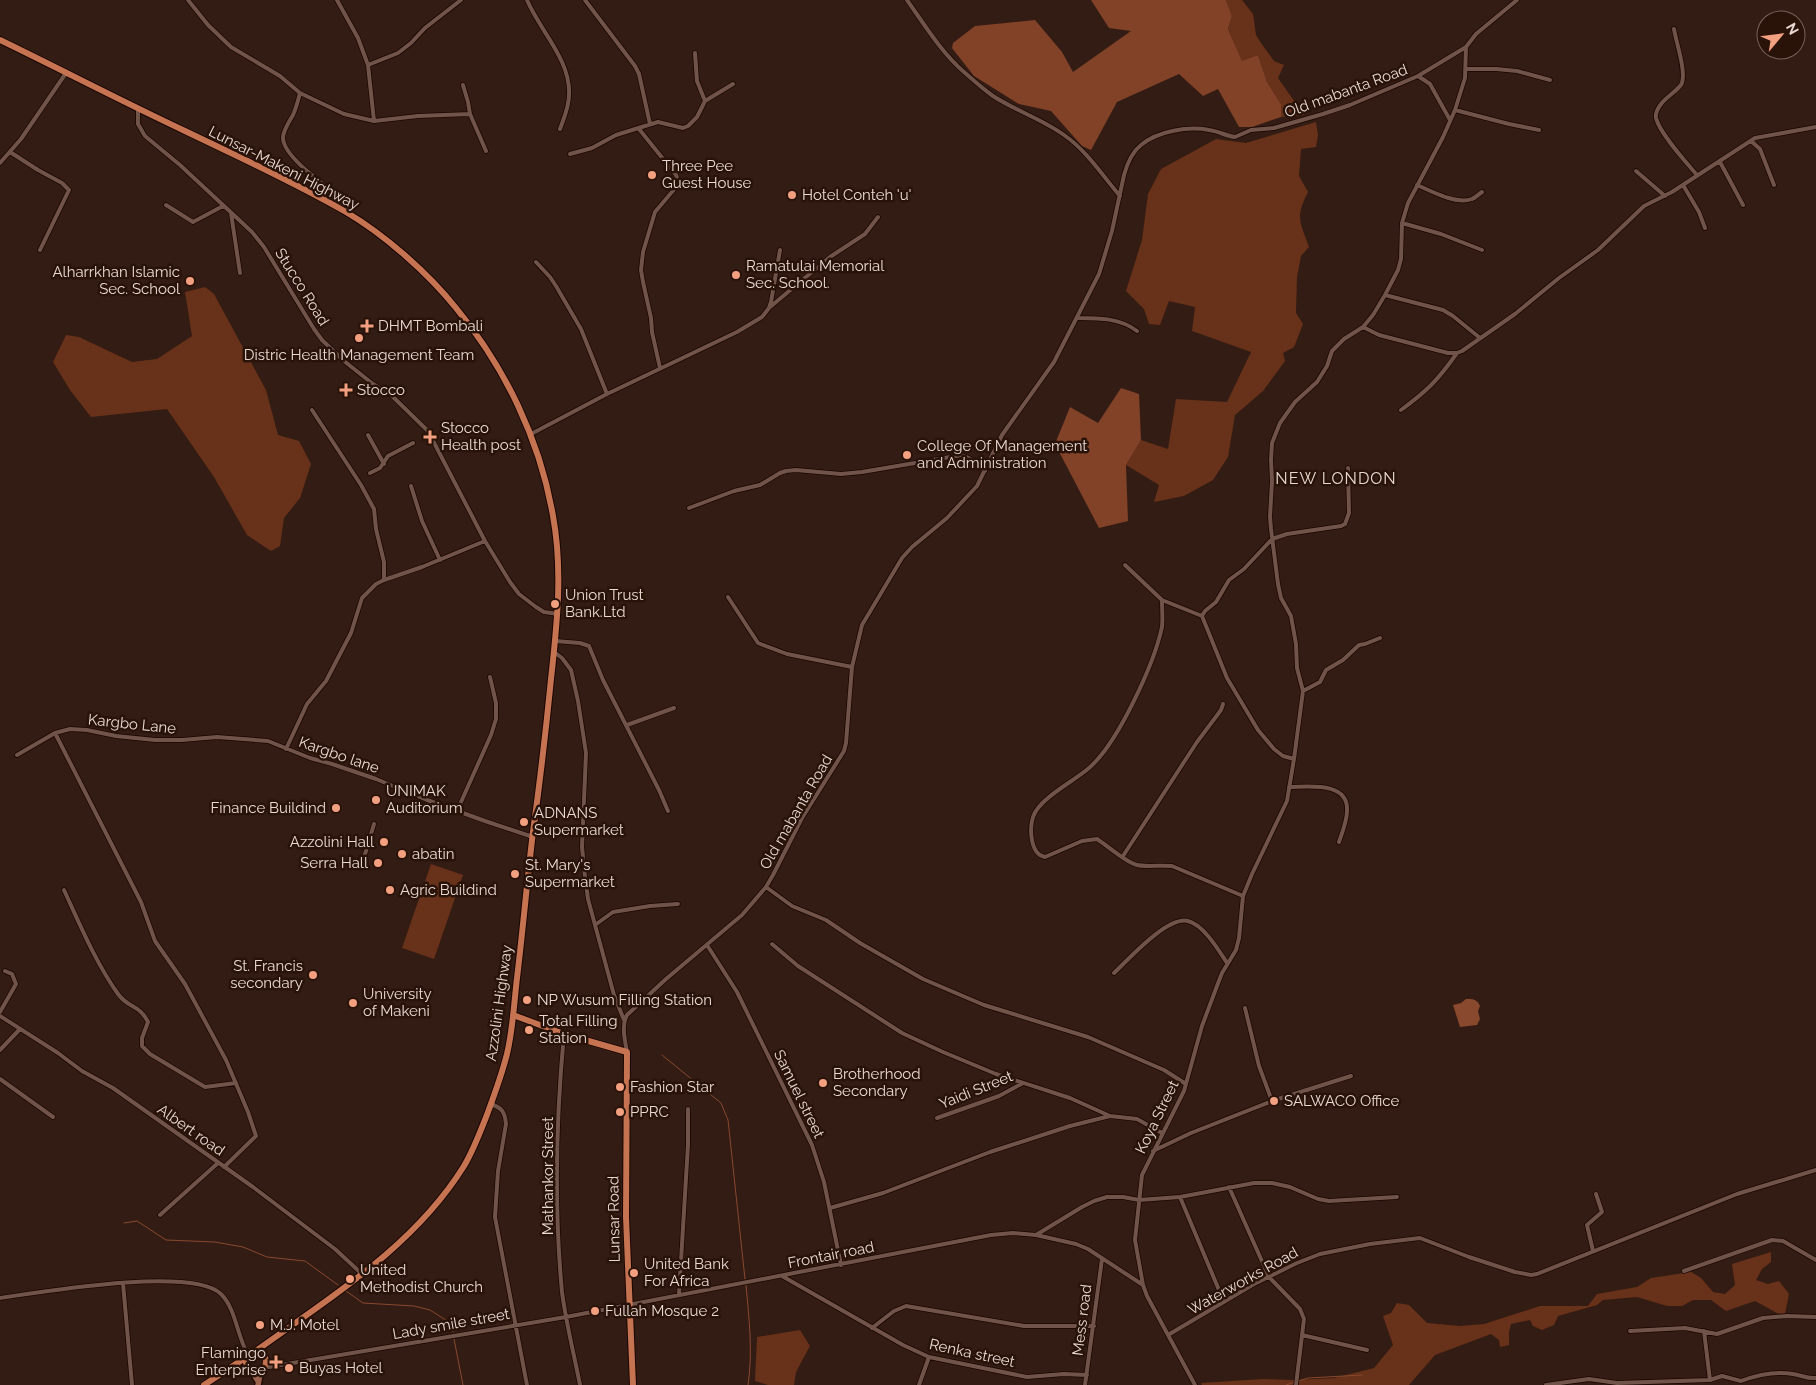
<svg xmlns="http://www.w3.org/2000/svg" width="1816" height="1385" font-family="Raleway,sans-serif">
<rect width="100%" height="100%" fill="#331c13"/>
<path fill="#683119" d="M1226,0H1242L1253,14L1256,35L1261,43L1274,61L1284,65L1278,78L1304,115L1281,117V104L1267,82L1258,55L1242,62L1228,29L1232,16Z
M1316,122L1318,135L1316,147L1301,149L1299,176L1308,192C1295,217 1300,222 1309,247L1301,256L1297,277L1296,313L1303,324L1294,347L1283,353L1285,361L1263,391L1235,415L1228,457L1213,480L1184,496L1154,502L1159,485L1126,465L1141,440L1168,449L1176,399L1227,402L1251,352L1192,331L1195,307L1169,301L1160,325L1149,324L1144,309L1126,291L1142,240L1148,194L1161,169L1216,139L1246,143Z
M205,287L214,294L266,390L278,435L299,441L311,464L300,498L284,518L280,546L271,551L247,535L214,477L167,409L91,417L70,390L53,362L66,335L79,337L132,362L157,359L192,336L185,292Z
M431,864L463,875L434,959L402,948Z
M1771,1252V1262L1762,1269L1756,1280L1768,1284L1779,1281L1789,1294L1785,1314L1777,1313L1755,1301L1726,1311L1711,1300H1693L1682,1306H1667L1637,1297L1603,1300L1597,1305L1558,1316L1554,1325L1542,1330L1533,1326L1530,1320L1511,1324L1509,1332V1345L1500,1347L1499,1340L1491,1334L1435,1355L1409,1385H1202L1201,1383L1263,1379L1293,1380L1334,1378L1374,1368L1393,1345L1383,1316L1391,1313L1397,1303L1409,1305L1427,1323L1460,1326L1484,1324L1540,1306H1588L1597,1294L1637,1287L1651,1278L1691,1272L1701,1278L1713,1292L1725,1294L1735,1285L1732,1264Z
M800,1330L810,1346L796,1372L794,1385H768L755,1381L757,1337Z"/>
<path fill="#814228" d="M1091,0H1226L1232,16L1228,29L1242,61L1258,55L1267,82L1281,104V117L1252,127H1239L1218,89L1203,96L1179,74L1117,102L1091,150L1082,146L1051,111L1019,104L974,76L952,48L953,43L975,26L1035,20L1062,52L1073,72L1131,31L1109,28Z
M1121,388L1139,394L1141,440L1126,465L1128,521L1099,528L1055,444L1070,407L1098,423Z"/>
<path fill="#88492e" d="M1466,999C1473,999 1477,999 1480,1006L1478,1011L1480,1019L1477,1025L1460,1027L1453,1005L1461,1003Z"/>
<g fill="none" stroke-linecap="round" stroke-linejoin="round">
<path stroke="#88492e" stroke-width="1" d="M662,1055L721,1103L728,1120L745,1279
M124,1223L137,1221L166,1240L215,1242L243,1247L267,1257L305,1261L338,1285
M746,1285C749,1318 753,1352 748,1385
M346,1291L363,1303L414,1306L430,1310L452,1324L453,1332
M454,1339L463,1385
M1299,1381L1308,1378L1362,1375
M1286,1385L1295,1382"/>
<defs>
<path id="street" d="M188,0L208,25L231,47L280,76L300,93L344,114L374,121L418,116L470,114L486,151
M337,0L358,38L368,65L374,121
M527,0C540,31 571,60 569,95C569,107 564,118 560,129
M585,0L635,66L639,74L650,124
M907,0C924,24 941,52 964,72C973,80 983,89 993,96C1016,111 1042,119 1064,135C1087,151 1102,175 1120,196
M1674,29C1676,42 1686,70 1682,83C1680,89 1666,97 1661,104C1658,108 1655,113 1656,118C1660,134 1686,162 1697,175
M695,53L697,81L705,101
M368,65L398,53L411,43L425,28L461,0
M1465,69H1496L1517,71L1550,80
M1418,76L1430,84L1450,120
M463,85L468,102L470,114
M300,93C298,101 296,108 293,115C289,122 284,129 283,137C282,157 329,188 344,200L348,207L349,214
M138,108V124L145,136L180,165L252,232L264,247L314,329L322,340L344,361L373,384L391,395L428,431L485,541L510,582L519,594L536,607L544,612L558,614
M1455,110L1509,124L1539,130
M639,129L676,175L678,181L677,186L655,212L643,252L641,270L643,282L651,318L652,332L660,368
M1751,141L1760,149L1774,185
M10,152L38,170L62,183L69,190L40,250
M570,154L592,148L616,135L658,122L683,128L688,126L697,117L705,101L733,84
M1720,162L1743,205
M0,163L21,139L66,73
M1636,171L1665,196
M1417,185C1431,191 1456,205 1472,199C1475,198 1479,194 1482,192
M1683,185L1699,212L1705,228
M166,205L193,222L223,206
M231,213L240,273
M1402,223L1441,234L1482,250
M536,262L550,277L556,286L581,329L607,394
M1385,295L1443,310L1453,316L1480,338
M770,307L830,257L865,234L878,217
M1078,318C1099,318 1120,318 1137,331
M1363,327L1379,335L1448,353H1457L1462,351L1515,314L1559,278L1598,250L1644,206L1672,192L1755,138L1816,127
M312,410L361,485L374,509L376,529L384,562V580
M1401,410C1427,391 1438,380 1457,353
M531,434L607,394L737,332L762,317L769,308L771,302L780,250
M368,435L384,464
M370,473L380,468L388,456L413,443
M411,486L422,521L440,560
M689,508L734,491L760,485L780,473L786,471L796,470L841,474L862,472L962,455L973,460L985,471
M1125,565L1162,600L1202,616L1227,678L1258,730L1274,749L1283,756L1294,759
M728,597L758,643L787,654L852,667
M1162,600C1162,609 1163,619 1162,627C1154,664 1118,743 1089,768C1074,781 1046,795 1036,811C1028,822 1029,854 1045,857L1082,841L1097,839C1108,846 1125,862 1137,865C1145,867 1161,865 1172,866L1243,896
M1202,616L1205,611L1216,602L1229,580L1244,569L1272,539L1287,534L1341,526L1345,524L1349,513L1348,468
M555,641L580,643L589,646L603,680L659,790L668,811
M554,652L562,658L571,670L578,701L586,753L582,847L585,876L588,899L614,995L624,1020
M1303,691L1320,682L1326,670L1343,660L1359,645L1365,644L1380,638
M627,725L674,708
M55,733L141,902L155,941L185,984L226,1060L248,1112L256,1136L224,1167
M286,749L307,704L326,681L351,633L362,598L376,584L384,580L422,567L485,541
M17,755L55,733L70,729L87,730L116,736L155,740H182L217,737L268,741L310,758L332,764L376,779L427,800L485,821L533,837
M1289,787C1308,787 1349,781 1347,811C1347,821 1342,833 1339,842
M457,811L491,735L496,719V703L490,677
M1123,856L1197,742L1221,710L1223,704
M363,861L374,824
M766,887L792,906L826,920L860,943L923,979L984,1005L1088,1037L1164,1070L1186,1084
M64,890C80,925 96,963 118,994C129,1009 139,1004 148,1022L142,1038V1046L150,1054L205,1087L236,1083
M595,925L613,912L650,906L678,904
M772,944L798,966L902,1033L943,1052L996,1074L1070,1098L1110,1116L1137,1119L1162,1133
M707,945L737,992L812,1145L824,1182L841,1265
M1114,973C1128,960 1167,916 1188,921C1204,925 1219,951 1227,963
M1245,1008L1259,1066L1272,1101
M0,1012L16,984L12,974L5,971
M0,1016L58,1053L82,1071L113,1088L253,1187L335,1249L362,1274
M564,1034C556,1119 554,1207 562,1292C566,1323 574,1354 580,1385
M0,1050L20,1029
M627,1052C625,1040 621,1026 627,1015L666,979L742,915L766,887L773,875L802,818L844,751L846,743L852,667L862,625L902,558L912,547L947,518L977,486L1002,435L1054,362L1099,274L1112,231L1124,175C1127,164 1132,152 1141,145C1158,131 1188,126 1209,130C1218,131 1226,136 1235,137L1251,130L1274,128L1323,114L1350,105L1418,76L1466,47L1476,34L1517,0
M0,1079L53,1117
M491,1104C502,1108 505,1112 506,1124L498,1171L495,1217L527,1385
M937,1118L999,1096L1023,1083
M1153,1151L1191,1133L1272,1101L1351,1076
M1229,1187L1269,1277L1300,1309L1304,1319L1296,1385
M1180,1197L1224,1302
M830,1208L883,1193L990,1152L1070,1126L1110,1116
M160,1215L218,1163
M1036,1235L1082,1207L1094,1201L1107,1197H1123L1139,1200L1180,1197L1254,1183H1272L1290,1187L1318,1199L1329,1201L1397,1197
M1593,1251L1587,1225L1602,1212L1596,1194
M1684,1271L1772,1240L1783,1241L1816,1260
M782,1276L903,1345L929,1357L1027,1377L1064,1374L1087,1375
M123,1283L132,1385
M1143,1285L1135,1240L1142,1175L1184,1091L1202,1026L1217,986L1222,973L1236,950L1239,938L1243,896L1252,874L1287,801L1294,759L1303,691L1297,668L1296,644L1291,616L1281,598L1278,584L1271,529L1270,517L1272,481L1271,460L1272,443L1280,423L1295,402L1317,382L1327,366L1332,351L1344,339L1363,327L1373,315L1385,295L1398,270L1401,259L1402,223L1408,203L1443,137L1455,110L1465,78L1466,47
M679,1294L688,1145V1109
M0,1298C41,1292 192,1266 221,1294C236,1309 237,1336 248,1355
M872,1328L894,1311L906,1306L1024,1326H1094
M1630,1331L1685,1328L1717,1334L1763,1318L1787,1316L1816,1317
M1704,1331L1710,1380
M1168,1335L1254,1284L1297,1263L1320,1254L1370,1244L1420,1238L1469,1257L1515,1272L1531,1275L1537,1274L1737,1194L1816,1170
M1302,1335L1367,1350
M265,1362L276,1366
M263,1368L566,1317L991,1235L1013,1233L1036,1235L1076,1244L1088,1249L1143,1285L1147,1296L1195,1385
M1741,1381C1757,1375 1776,1371 1793,1374C1801,1375 1807,1379 1816,1378
M919,1385L929,1357
M1085,1385L1102,1259
M1546,1385L1589,1379L1617,1383L1710,1380L1722,1376L1741,1381"/>
<path id="secondary" d="M250,1369L258,1381
M258,1385L261,1370"/>
<path id="primary" d="M0,40C62,70 123,102 185,131C239,157 294,182 346,212C385,235 428,273 456,308C505,367 540,440 553,516C563,570 557,625 551,679C546,730 540,781 533,832C527,881 523,929 517,978C514,1003 513,1029 507,1054C502,1074 495,1093 488,1112C481,1130 474,1149 464,1166C413,1248 329,1298 253,1353
M513,1015L564,1034L627,1052L626,1217L633,1385
M246 1362a10 10 0 1 1 20 0a10 10 0 1 1-20 0Z
M204,1385L248,1356"/>
</defs>
<use href="#street" stroke="#1a0601" stroke-width="5.5"/>
<use href="#secondary" stroke="#1a0601" stroke-width="8"/>
<use href="#primary" stroke="#1a0601" stroke-width="8"/>
<use href="#street" stroke="#705449" stroke-width="4"/>
<use href="#secondary" stroke="#9b634c" stroke-width="5.5"/>
<use href="#primary" stroke="#c57350" stroke-width="6"/>
</g>
<g fill="#f2a07f" stroke="#291309" stroke-width="2">
<circle cx="652" cy="175" r="5"/>
<circle cx="792" cy="195" r="5"/>
<circle cx="736" cy="275" r="5"/>
<circle cx="190" cy="281" r="5"/>
<path d="M364.5 318.5h5v5h5v5h-5v5h-5v-5h-5v-5h5z"/>
<circle cx="359" cy="338" r="5"/>
<path d="M343.5 382.5h5v5h5v5h-5v5h-5v-5h-5v-5h5z"/>
<path d="M427.5 429.5h5v5h5v5h-5v5h-5v-5h-5v-5h5z"/>
<circle cx="907" cy="455" r="5"/>
<circle cx="555" cy="604" r="5"/>
<circle cx="376" cy="800" r="5"/>
<circle cx="336" cy="808" r="5"/>
<circle cx="524" cy="822" r="5"/>
<circle cx="384" cy="842" r="5"/>
<circle cx="402" cy="854" r="5"/>
<circle cx="378" cy="863" r="5"/>
<circle cx="515" cy="874" r="5"/>
<circle cx="390" cy="890" r="5"/>
<circle cx="313" cy="975" r="5"/>
<circle cx="527" cy="1000" r="5"/>
<circle cx="353" cy="1003" r="5"/>
<circle cx="529" cy="1030" r="5"/>
<circle cx="823" cy="1083" r="5"/>
<circle cx="620" cy="1087" r="5"/>
<circle cx="1274" cy="1101" r="5"/>
<circle cx="620" cy="1112" r="5"/>
<circle cx="634" cy="1273" r="5"/>
<circle cx="350" cy="1279" r="5"/>
<circle cx="595" cy="1311" r="5"/>
<circle cx="260" cy="1325" r="5"/>
<path d="M273.5 1354.5h5v5h5v5h-5v5h-5v-5h-5v-5h5z"/>
<circle cx="289" cy="1368" r="5"/>
</g>
<g text-anchor="middle" dominant-baseline="central" stroke-width="5" stroke-linejoin="round" paint-order="stroke">
<g font-size="15" fill="#e8d8d2" stroke="#291309">
<text transform="translate(1346 91) rotate(-20)">Old mabanta Road</text>
<text transform="translate(284 168) rotate(27)">Lunsar-Makeni Highway</text>
<text transform="translate(302 287) rotate(58)">Stucco Road</text>
<text transform="translate(132 724) rotate(6)">Kargbo Lane</text>
<text transform="translate(339 755) rotate(19)">Kargbo lane</text>
<text transform="translate(796 812) rotate(-60)">Old mabanta Road</text>
<text transform="translate(499 1003) rotate(-82)">Azzolini Highway</text>
<text transform="translate(976 1090) rotate(-22)">Yaidi Street</text>
<text transform="translate(799 1094) rotate(64)">Samuel street</text>
<text transform="translate(1157 1117) rotate(-64)">Koya Street</text>
<text transform="translate(191 1130) rotate(35)">Albert road</text>
<text transform="translate(548 1176) rotate(-90)">Mathankor Street</text>
<text transform="translate(614 1219) rotate(-91)">Lunsar Road</text>
<text transform="translate(831 1255) rotate(-11)">Frontair road</text>
<text transform="translate(1243 1281) rotate(-29)">Waterworks Road</text>
<text transform="translate(1082 1320) rotate(-83)">Mess road</text>
<text transform="translate(451 1324) rotate(-10)">Lady smile street</text>
<text transform="translate(972 1353) rotate(12)">Renka street</text>
</g>
<g font-size="15" fill="#e8d8d2" stroke="#291309" text-anchor="start">
<text x="662" y="166">Three Pee<tspan x="662" dy="17">Guest House</tspan></text>
<text x="802" y="195">Hotel Conteh 'u'</text>
<text x="746" y="266">Ramatulai Memorial<tspan x="746" dy="17">Sec. School.</tspan></text>
<text x="180" y="272" text-anchor="end">Alharrkhan Islamic<tspan x="180" dy="17">Sec. School</tspan></text>
<text x="378" y="326">DHMT Bombali</text>
<text x="359" y="355" text-anchor="middle">Distric Health Management Team</text>
<text x="357" y="390">Stocco</text>
<text x="441" y="428">Stocco<tspan x="441" dy="17">Health post</tspan></text>
<text x="917" y="446">College Of Management<tspan x="917" dy="17">and Administration</tspan></text>
<text x="565" y="595">Union Trust<tspan x="565" dy="17">Bank.Ltd</tspan></text>
<text x="386" y="791">UNIMAK<tspan x="386" dy="17">Auditorium</tspan></text>
<text x="326" y="808" text-anchor="end">Finance Buildind</text>
<text x="534" y="813">ADNANS<tspan x="534" dy="17">Supermarket</tspan></text>
<text x="374" y="842" text-anchor="end">Azzolini Hall</text>
<text x="412" y="854">abatin</text>
<text x="368" y="863" text-anchor="end">Serra Hall</text>
<text x="525" y="865">St. Mary's<tspan x="525" dy="17">Supermarket</tspan></text>
<text x="400" y="890">Agric Buildind</text>
<text x="303" y="966" text-anchor="end">St. Francis<tspan x="303" dy="17">secondary</tspan></text>
<text x="363" y="994">University<tspan x="363" dy="17">of Makeni</tspan></text>
<text x="537" y="1000">NP Wusum Filling Station</text>
<text x="539" y="1021">Total Filling<tspan x="539" dy="17">Station</tspan></text>
<text x="833" y="1074">Brotherhood<tspan x="833" dy="17">Secondary</tspan></text>
<text x="630" y="1087">Fashion Star</text>
<text x="1284" y="1101">SALWACO Office</text>
<text x="630" y="1112">PPRC</text>
<text x="644" y="1264">United Bank<tspan x="644" dy="17">For Africa</tspan></text>
<text x="360" y="1270">United<tspan x="360" dy="17">Methodist Church</tspan></text>
<text x="605" y="1311">Fullah Mosque 2</text>
<text x="270" y="1325">M.J. Motel</text>
<text x="266" y="1353" text-anchor="end">Flamingo<tspan x="266" dy="17">Enterprise</tspan></text>
<text x="299" y="1368">Buyas Hotel</text>
</g>
<g font-size="16" letter-spacing="1" fill="#e8d8d2" stroke="#291309">
<text x="1336" y="478">NEW LONDON</text>
</g>
</g>
<g transform="translate(1781 35) rotate(61)"><circle r="24" fill="#291309" stroke="#756259"/>
<path d="M0-4L9 19L0 12L-9 19Z" fill="#f2a07f"/>
<text y="-8" font-size="14" font-weight="bold" text-anchor="middle" fill="#e8d8d2">N</text>
</g>
</svg>
